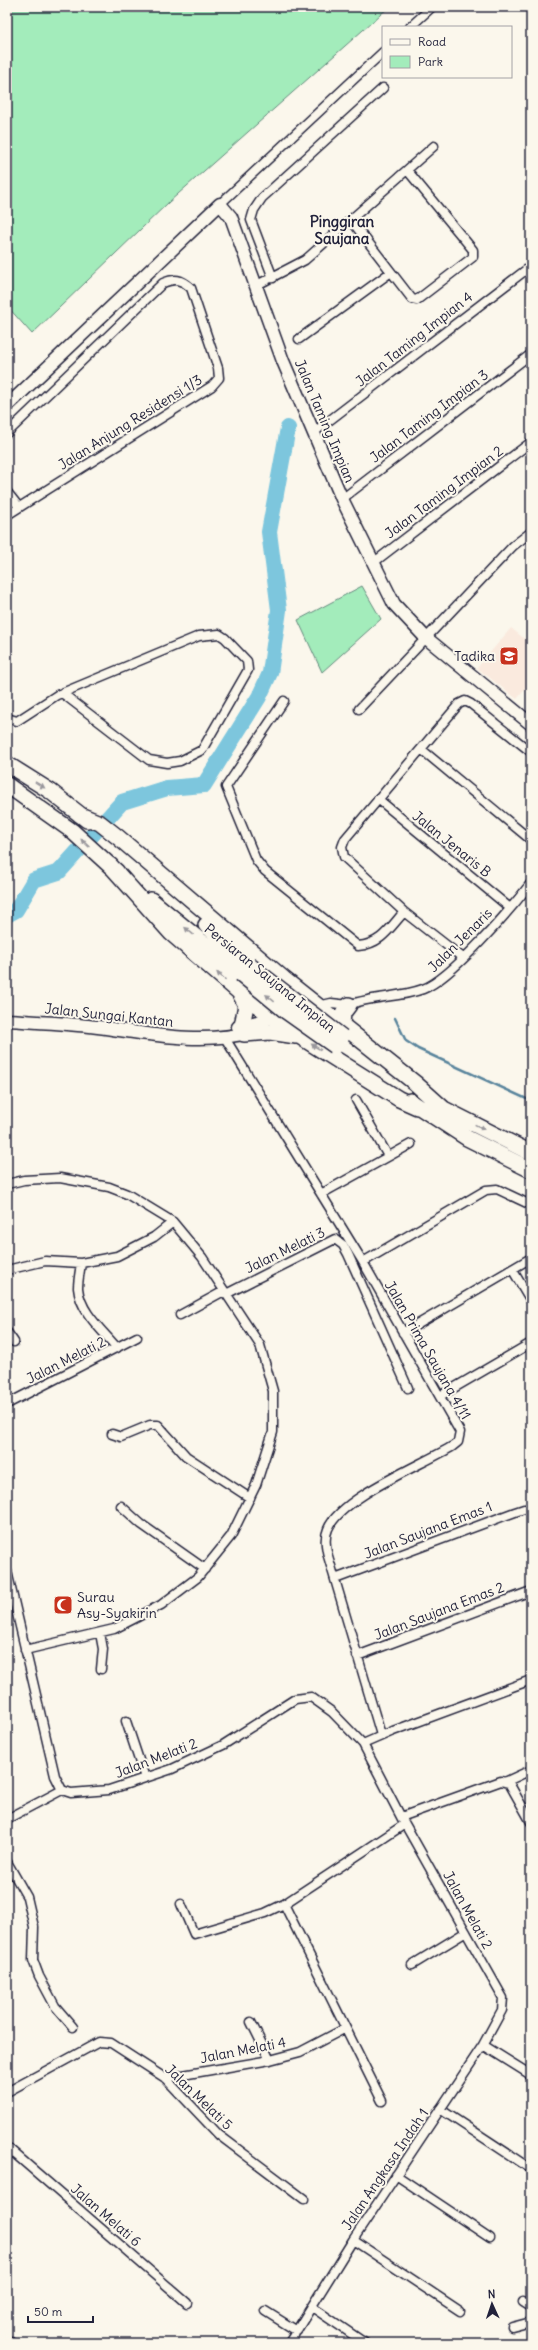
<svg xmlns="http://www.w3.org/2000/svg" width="538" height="2350" font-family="Delius,sans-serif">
<rect width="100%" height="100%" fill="#fbf7ec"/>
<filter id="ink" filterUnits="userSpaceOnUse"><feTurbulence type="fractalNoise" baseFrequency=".025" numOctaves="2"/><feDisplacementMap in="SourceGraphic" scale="8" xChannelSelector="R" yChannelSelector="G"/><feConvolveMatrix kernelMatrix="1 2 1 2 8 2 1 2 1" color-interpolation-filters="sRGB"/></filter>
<g filter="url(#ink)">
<path fill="#faeade" d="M511,628L531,644V682L517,699L477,668Z"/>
<path fill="#a3ecbb" stroke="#62877b" d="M7,7H389L169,202L32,334L7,306Z
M362,586L381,619L322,672L298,620Z"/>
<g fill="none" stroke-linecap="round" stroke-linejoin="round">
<path stroke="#59849c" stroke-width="2.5" d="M395,1018L406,1041L418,1049L531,1101"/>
<path stroke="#7dc6dd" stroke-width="16" d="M7,915L16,910L34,880L59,872L122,802L167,788L204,785L259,697L270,673L279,610L269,532L288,428"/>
<defs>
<path id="street" d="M410,27L432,7
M220,204L383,52
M351,220L412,299L417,300L473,257V250L407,170
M273,278L251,220L254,210L262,198L383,88
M255,286L305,260L434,146
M299,339L391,272
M7,433L163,283C175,278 181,279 191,288L218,368L219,378L212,386L7,515
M313,433L531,266
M7,492L19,507
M342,499L531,354
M373,563L531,442
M284,701L226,787L256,860L265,871L358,946C381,944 389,929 404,912
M359,709L513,546L531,532
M7,718L17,721L57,695L62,693L199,636L219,634L225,638L247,661L248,670L202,750L180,761L167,763L149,760L62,693
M421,749L531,840
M378,799L510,908
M463,958L404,912L344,857L342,847L345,839L459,704L465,701L471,704L531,752
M318,1006L331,1003L349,1005
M346,1006C369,996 399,998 423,989C451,979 511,909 531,883
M225,1038L363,1262L460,1432L458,1442L453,1446C422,1465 341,1497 328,1529C324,1538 326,1547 328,1556L381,1735
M356,1100L388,1156
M7,1184L24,1180L60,1178L109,1187L127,1194L173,1222L202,1257L260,1345L273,1391V1432L256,1485L231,1536L198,1577L161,1605L114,1629L25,1650
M321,1194L411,1144
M363,1262L486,1190L497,1189L531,1205
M81,1263C80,1271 78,1280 78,1288C80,1312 103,1331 117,1348
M512,1269L531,1301
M7,1270L45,1261L81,1263L117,1256L154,1237L173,1222
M226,1294L335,1239L343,1245L348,1254L408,1388
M180,1315L224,1291
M7,1332L14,1342
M403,1333L531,1258
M440,1396L531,1343
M7,1404L137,1337
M112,1434L121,1437L150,1425H158L186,1456L250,1498
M121,1506L141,1524L205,1569
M7,1571L55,1776L62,1790L71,1793L109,1790L172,1769L223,1745L295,1699L311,1697L332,1712L363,1744L401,1817L503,1998L502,2010L483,2045L353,2240L289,2343
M335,1579L515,1512L524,1509L531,1510
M100,1633L103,1649L101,1669
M357,1656L531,1591
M126,1721L145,1778
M363,1744L393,1731L531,1680
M505,1782L531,1770
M401,1817L501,1781L509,1783L531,1822
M7,1819L62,1790
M7,1862L27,1897L34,1927L33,1960L39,1976L55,2006L73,2027
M181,1904L194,1934L265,1913L284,1904L405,1824
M284,1904L382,2101
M412,1965L466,1932
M251,2022L270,2060
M483,2045L531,2075
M165,2078L270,2060L300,2052L344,2029
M7,2092L99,2042L111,2043L165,2078L219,2135L304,2199
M440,2109L531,2169
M7,2147L187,2303
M396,2175L490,2238
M353,2240L460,2311
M523,2302L531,2307
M312,2307L365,2343
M265,2311L297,2331
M512,2327L531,2322
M7,2339L12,2343"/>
<path id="secondary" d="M7,406L220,204L231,217L283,361L342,499L394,604L425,637L531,724
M7,1020C37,1022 68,1023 98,1027C150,1034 200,1045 252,1032
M238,1027L280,1016"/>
<path id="highway" d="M7,764L50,791L87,820
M7,785L72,831L117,872
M80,815L100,823L119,838L284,979L415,1083L445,1110
M110,865L171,933L239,992L299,1036L399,1099L417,1107
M151,900L241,974
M206,925L249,965
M239,992L246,1005L242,1026
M342,1024L343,1013L349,1005
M244,1034L270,1032L296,1036
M410,1101L467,1138L531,1170
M436,1105L531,1153"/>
</defs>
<use href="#street" stroke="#22223b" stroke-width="11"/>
<use href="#secondary" stroke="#22223b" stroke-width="15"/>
<use href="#highway" stroke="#22223b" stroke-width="18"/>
<use href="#street" stroke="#fbf7ec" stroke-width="8"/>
<use href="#secondary" stroke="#fbf7ec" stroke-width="12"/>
<use href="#highway" stroke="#fbf7ec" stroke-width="15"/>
<defs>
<path id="highway-bridge" d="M249,965L342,1037
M241,974L287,1012L335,1046"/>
</defs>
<use href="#highway-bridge" stroke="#22223b" stroke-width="18" stroke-linecap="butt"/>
<use href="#highway-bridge" stroke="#fbf7ec" stroke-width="15"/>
</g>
<defs><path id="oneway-solid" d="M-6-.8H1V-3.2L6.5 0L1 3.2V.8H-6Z"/></defs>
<g fill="#99979c">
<use href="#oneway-solid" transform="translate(40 785) rotate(32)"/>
<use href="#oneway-solid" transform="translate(85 843) rotate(-137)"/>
<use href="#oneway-solid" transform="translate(189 931) rotate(-140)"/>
<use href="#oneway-solid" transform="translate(221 976) rotate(-139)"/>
<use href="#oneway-solid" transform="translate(270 998) rotate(-141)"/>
<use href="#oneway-solid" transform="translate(316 1047) rotate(-148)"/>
<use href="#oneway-solid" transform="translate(480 1127) rotate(26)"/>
</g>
</g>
<defs>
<symbol id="school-square" viewBox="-11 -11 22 22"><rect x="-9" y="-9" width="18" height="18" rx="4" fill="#c8321e" stroke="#fbf7ec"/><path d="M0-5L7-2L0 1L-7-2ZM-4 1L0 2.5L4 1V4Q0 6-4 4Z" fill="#fff"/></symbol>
<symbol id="mosque-square" viewBox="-11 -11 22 22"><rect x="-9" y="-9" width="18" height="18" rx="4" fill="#c8321e" stroke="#fbf7ec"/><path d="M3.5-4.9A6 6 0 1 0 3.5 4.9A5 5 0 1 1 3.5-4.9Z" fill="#fff"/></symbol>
</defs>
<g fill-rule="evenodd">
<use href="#school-square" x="498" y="645" width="22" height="22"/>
<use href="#mosque-square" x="52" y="1594" width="22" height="22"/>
</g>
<g text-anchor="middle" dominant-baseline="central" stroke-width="4" stroke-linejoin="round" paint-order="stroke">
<g font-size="14" fill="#22223b" stroke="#fbf7ec">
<text transform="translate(414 339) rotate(-38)">Jalan Taming Impian 4</text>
<text transform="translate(429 416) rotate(-37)">Jalan Taming Impian 3</text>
<text transform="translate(325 421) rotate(67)">Jalan Taming Impian</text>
<text transform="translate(130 422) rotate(-32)">Jalan Anjung Residensi 1/3</text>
<text transform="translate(444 492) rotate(-37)">Jalan Taming Impian 2</text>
<text transform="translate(452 844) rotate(39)">Jalan Jenaris B</text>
<text transform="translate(460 940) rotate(-45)">Jalan Jenaris</text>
<text transform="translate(270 978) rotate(39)">Persiaran Saujana Impian</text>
<text transform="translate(109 1015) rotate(6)">Jalan Sungai Kantan</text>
<text transform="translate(285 1250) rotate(-26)">Jalan Melati 3</text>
<text transform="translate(428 1350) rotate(60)">Jalan Prima Saujana 4/11</text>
<text transform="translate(66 1360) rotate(-27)">Jalan Melati 2</text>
<text transform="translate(428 1530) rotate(-21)">Jalan Saujana Emas 1</text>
<text transform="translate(439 1611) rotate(-21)">Jalan Saujana Emas 2</text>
<text transform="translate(156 1758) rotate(-21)">Jalan Melati 2</text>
<text transform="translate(468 1910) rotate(61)">Jalan Melati 2</text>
<text transform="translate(243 2050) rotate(-11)">Jalan Melati 4</text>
<text transform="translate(199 2097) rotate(44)">Jalan Melati 5</text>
<text transform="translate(385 2169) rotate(-56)">Jalan Angkasa Indah 1</text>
<text transform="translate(106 2215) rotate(41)">Jalan Melati 6</text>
</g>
<g font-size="14" fill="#22223b" stroke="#fbf7ec" text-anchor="end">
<text x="495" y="656">Tadika</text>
<text x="77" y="1597" text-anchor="start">Surau<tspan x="77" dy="16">Asy-Syakirin</tspan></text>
</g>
<g font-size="15" font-weight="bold" fill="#22223b" stroke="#fbf7ec">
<text x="342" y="221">Pinggiran<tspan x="342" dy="17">Saujana</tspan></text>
</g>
</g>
<rect width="538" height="2350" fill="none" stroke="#fbf7ec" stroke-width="24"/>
<rect x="12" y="12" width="514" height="2326" fill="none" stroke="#22223b" stroke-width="1.5" filter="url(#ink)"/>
<rect x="382" y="26" width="130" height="52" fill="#fbf7ec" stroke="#a4a2a5"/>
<rect x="390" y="39" width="20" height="6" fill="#fbf7ec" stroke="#a4a2a5"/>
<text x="418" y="46" font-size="12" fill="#22223b">Road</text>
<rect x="390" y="56" width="20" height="12" fill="#a3ecbb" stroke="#a4a2a5"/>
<text x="418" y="66" font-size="12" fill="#22223b">Park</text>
<g transform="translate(492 2304) rotate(357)" stroke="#fbf7ec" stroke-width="3" paint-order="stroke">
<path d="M0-3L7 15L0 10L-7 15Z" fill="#22223b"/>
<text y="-6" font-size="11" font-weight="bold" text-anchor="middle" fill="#22223b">N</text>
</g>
<path d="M28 2316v6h65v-6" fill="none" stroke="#22223b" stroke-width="2"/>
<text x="34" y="2316" font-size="12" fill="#22223b" stroke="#fbf7ec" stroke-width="3" paint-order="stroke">50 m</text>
</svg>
